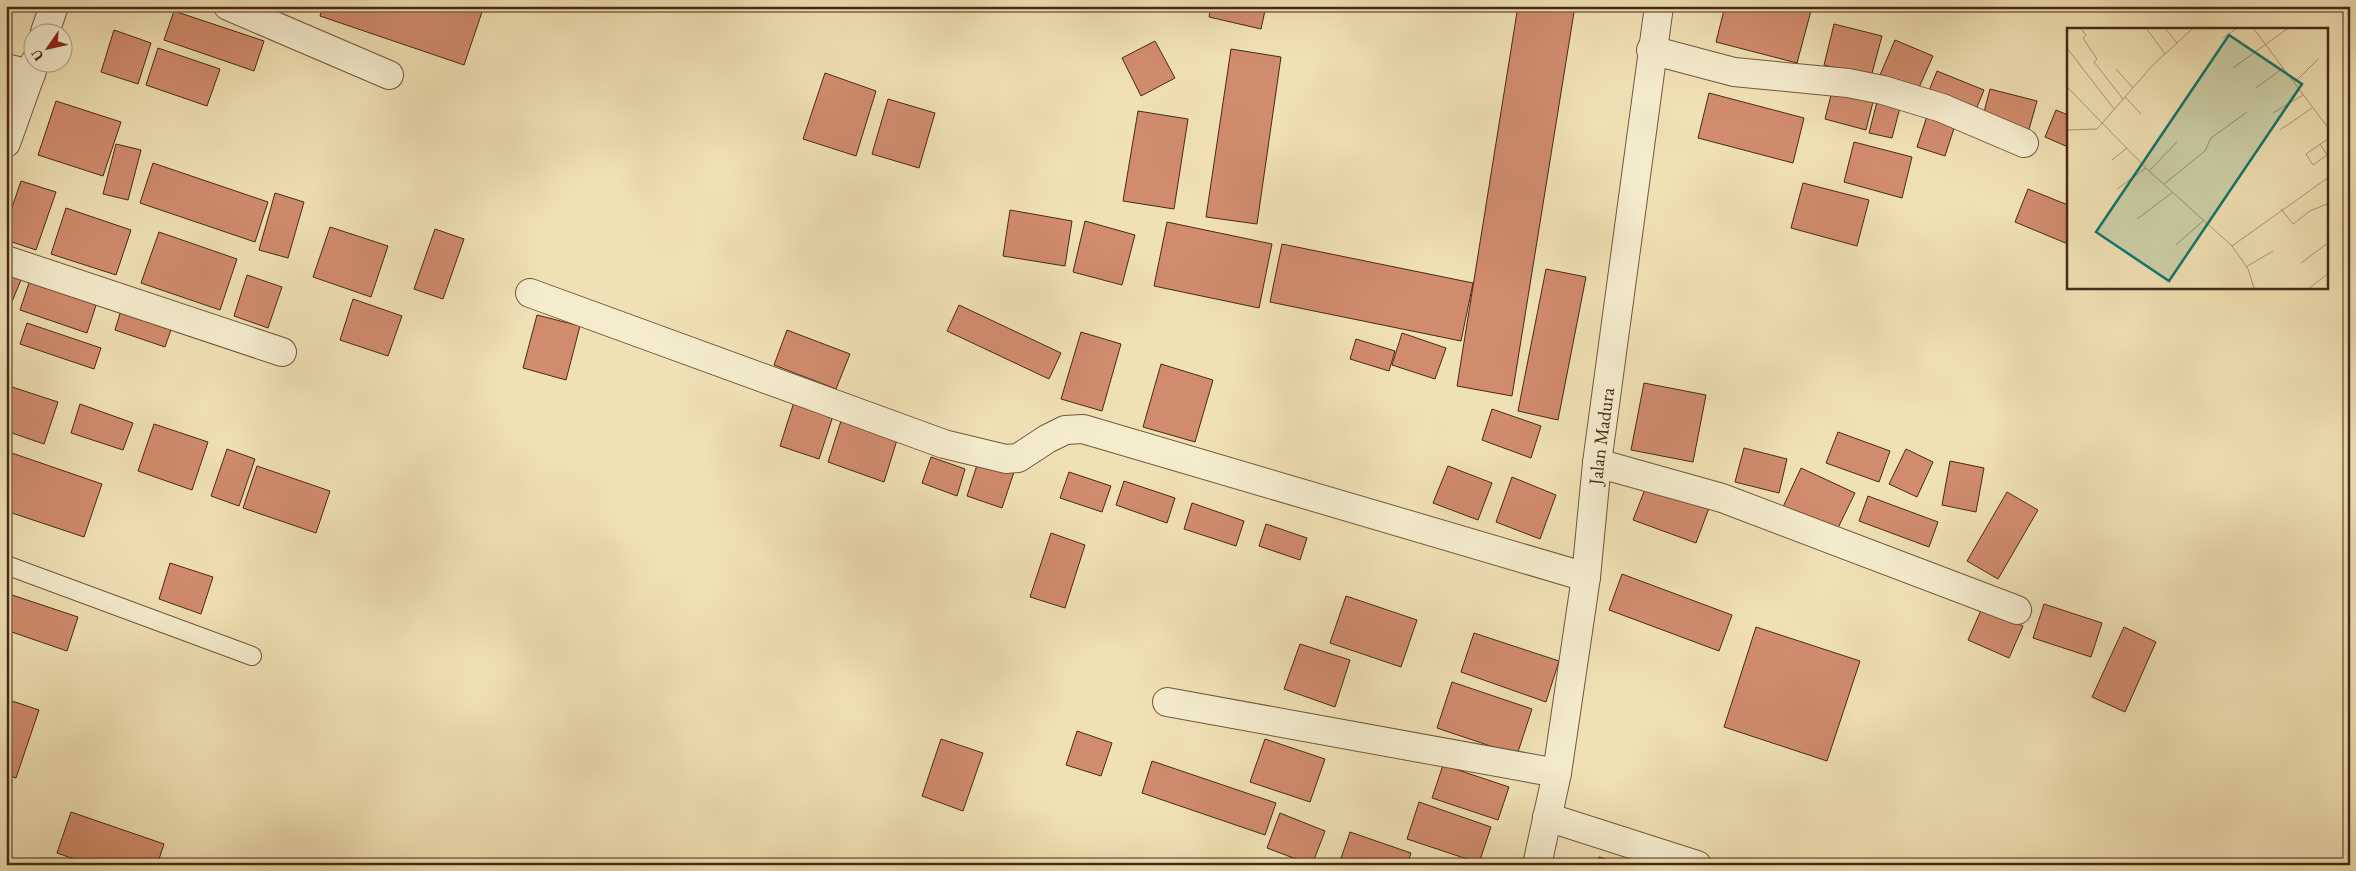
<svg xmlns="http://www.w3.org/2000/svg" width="2356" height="871" font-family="'EB Garamond',serif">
<rect width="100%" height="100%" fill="#f0e1b4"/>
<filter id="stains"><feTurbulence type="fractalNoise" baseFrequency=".004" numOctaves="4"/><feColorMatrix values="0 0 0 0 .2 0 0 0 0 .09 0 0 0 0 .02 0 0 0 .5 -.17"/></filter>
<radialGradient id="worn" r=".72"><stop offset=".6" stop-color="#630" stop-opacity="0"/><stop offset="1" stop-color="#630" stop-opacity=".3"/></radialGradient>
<path fill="#d18c6d" stroke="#472915" d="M323,6H464L482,12L464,65L320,16Z
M1211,6H1266L1261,29L1209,17Z
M1518,6H1575L1512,396L1457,386Z
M1725,6L1812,7L1797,63L1716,42Z
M174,11L264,41L254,71L164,40Z
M1834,24L1882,36L1871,77L1824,65Z
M114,30L151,43L138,84L101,72Z
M1895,40L1933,56L1917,92L1880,75Z
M1155,41L1175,78L1141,96L1122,58Z
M158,48L220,69L207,106L146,85Z
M1231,49L1281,57L1257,224L1206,217Z
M1937,71L1984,90L1975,112L1928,93Z
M825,73L876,91L856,156L803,139Z
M1833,87L1874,98L1866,130L1825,119Z
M1990,89L2037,101L2028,133L1982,120Z
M1709,93L1804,118L1793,163L1698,138Z
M1879,94L1902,100L1892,138L1869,133Z
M888,99L935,113L919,168L872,154Z
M56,101L121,122L103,176L38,155Z
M2056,110L2068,115V147L2045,137Z
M1138,111L1188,119L1174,209L1123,201Z
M1927,116L1955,125L1945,156L1917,147Z
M1854,142L1912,157L1902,198L1844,182Z
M116,144L141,150L128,200L103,194Z
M153,163L268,202L255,242L140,203Z
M21,181L56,192L36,250L6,240V225Z
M1803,183L1869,200L1857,246L1791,228Z
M2028,189L2068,205V244L2015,222Z
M275,193L304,202L288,258L259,250Z
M66,208L131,230L116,275L51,254Z
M1010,210L1072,221L1065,266L1003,256Z
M1085,221L1135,235L1122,285L1073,272Z
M1167,222L1272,244L1259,308L1154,286Z
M330,227L388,246L371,297L313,277Z
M435,229L464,239L443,299L414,289Z
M159,232L237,259L220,310L141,283Z
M1282,244L1473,283L1461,341L1270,302Z
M6,269L23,275L6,316Z
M1546,269L1586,277L1558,420L1518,411Z
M247,275L282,287L268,328L234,316Z
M31,277L98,299L87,333L20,310Z
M353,299L402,316L388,356L340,340Z
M959,305L1061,353L1049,379L947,331Z
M122,307L173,324L165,347L115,330Z
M537,315L580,326L566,380L523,368Z
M27,323L101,348L94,369L20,344Z
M787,330L850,354L836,389L774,365Z
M1081,332L1121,344L1102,411L1061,399Z
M1402,333L1446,348L1435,379L1392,365Z
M1356,339L1395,351L1389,371L1350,359Z
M1161,364L1213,380L1195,442L1143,427Z
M1644,383L1706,395L1693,462L1631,450Z
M6,385L58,402L44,444L6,431Z
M794,402L833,416L819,459L780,446Z
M80,404L133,423L123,450L71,433Z
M1492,409L1541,426L1531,458L1482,440Z
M841,421L897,440L884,482L828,462Z
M154,424L208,442L192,490L138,471Z
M1838,432L1890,451L1879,482L1826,463Z
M1744,448L1787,459L1779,493L1735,482Z
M227,449L255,459L239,506L211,496Z
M1906,449L1933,462L1917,497L1889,484Z
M6,451L102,484L84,537L6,511Z
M980,456L1015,469L1002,508L967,496Z
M931,457L965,469L957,496L922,483Z
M1950,461L1984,468L1976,512L1942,505Z
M257,466L330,491L316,533L243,508Z
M1448,466L1492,483L1478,520L1433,503Z
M1801,468L1855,493L1836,532L1783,507Z
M1069,472L1111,486L1102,512L1060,498Z
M1512,477L1556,495L1540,539L1496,522Z
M1124,481L1175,498L1167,523L1116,505Z
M1647,484L1709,508L1696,543L1633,520Z
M2007,492L2038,510L1998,579L1967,561Z
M1868,496L1938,522L1929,547L1859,521Z
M1192,503L1244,521L1236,546L1184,529Z
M1266,524L1307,538L1300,560L1259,546Z
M1051,533L1085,545L1065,608L1030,597Z
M170,563L213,577L201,614L159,599Z
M1622,574L1732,615L1719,651L1609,610Z
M6,593L78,617L67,651L6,630Z
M1346,596L1417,620L1401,667L1330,643Z
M2044,604L2102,623L2091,657L2033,638Z
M1982,608L2023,626L2009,658L1968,640Z
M1756,627L1860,661L1827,761L1724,727Z
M2124,627L2156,642L2125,712L2092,697Z
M1474,633L1559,661L1546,702L1461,672Z
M1300,644L1350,660L1335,707L1284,689Z
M1452,682L1532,709L1517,755L1437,728Z
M6,699L39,710L16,778L6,775Z
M1077,731L1112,743L1101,776L1066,765Z
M941,739L983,753L963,811L922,796Z
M1265,739L1325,759L1310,802L1250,782Z
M1152,761L1276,803L1265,835L1142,793Z
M1443,765L1509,787L1498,820L1432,798Z
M1419,802L1491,827L1479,863L1407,839Z
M71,812L164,844L157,865H91L57,853Z
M1280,813L1325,831L1312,865L1267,848Z
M1350,832L1411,853L1407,865L1339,864Z
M1599,857L1626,865H1597Z"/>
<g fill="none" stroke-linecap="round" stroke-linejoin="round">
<defs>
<path id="service" d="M6,565L252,656"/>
<g id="minor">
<path d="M228,6L389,75"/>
<path d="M1651,50L1734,72L1848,83L1883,90L1942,108L2024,143"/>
<path d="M6,68L31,74"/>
<path d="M6,260L282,352"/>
<path d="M530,293L944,444L1006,459L1018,458L1047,439L1065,430L1083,429L1586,577"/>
<path d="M1597,463L1722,498L2017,610"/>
<path d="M1167,702L1557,773"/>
<path d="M1547,817L1697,865"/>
<path id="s1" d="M1537,865L1557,773L1586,577L1597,463L1659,6"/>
</g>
<path id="tertiary" d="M45,32L54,6
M6,143L35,62"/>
</defs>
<use href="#service" stroke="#71573d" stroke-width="20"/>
<use href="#minor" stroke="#71573d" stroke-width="30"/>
<use href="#tertiary" stroke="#71573d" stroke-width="30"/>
<use href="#service" stroke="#f5ecce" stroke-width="18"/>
<use href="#minor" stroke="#f5ecce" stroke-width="28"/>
<use href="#tertiary" stroke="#f5ecce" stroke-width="28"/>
</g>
<g text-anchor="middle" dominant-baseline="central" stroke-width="4.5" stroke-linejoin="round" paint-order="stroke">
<g font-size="19" fill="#472915" stroke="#f5ecce">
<text stroke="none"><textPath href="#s1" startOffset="434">Jalan Madura</textPath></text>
</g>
</g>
<g transform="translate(2067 28)">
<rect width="261" height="261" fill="#f0e1b4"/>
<path fill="none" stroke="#ac9774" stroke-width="1" d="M14,1L19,7L16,10L30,31L27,34L56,71M80,1L98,26M99,1L110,15M187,1L262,101M156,10L169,1M0,20L47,81M166,40L220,1M49,41L66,60M227,55L251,31M0,59L82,143L165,218L181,241L187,260M189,60L216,40M58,69L74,86M206,85L236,67M0,102L30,101L85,38L125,1M213,102L245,80M253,116L260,127L246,137L239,126L262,110M45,132L60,120M82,143L110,114M97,156L138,123L144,110L180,84M50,161L79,140M214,181L226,196L243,183L262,175M70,191L106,164M109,217L137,192M165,218L262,149M234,235L262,214M179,239L206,223M242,260L262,245"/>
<path fill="#0f766e" fill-opacity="0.15" stroke="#0f766e" stroke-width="2.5" d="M162,7L235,56L102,253L29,204Z"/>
<rect width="261" height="261" fill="none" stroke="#472915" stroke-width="2.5"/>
</g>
<rect width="2356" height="871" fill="none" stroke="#f0e1b4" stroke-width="25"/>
<rect x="8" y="8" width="2341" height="856" fill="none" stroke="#472915" stroke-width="2.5"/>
<rect x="12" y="12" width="2331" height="846" fill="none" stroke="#472915"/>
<g transform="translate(48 48) rotate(236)"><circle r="24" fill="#f5ecce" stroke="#af9e84"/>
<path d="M0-4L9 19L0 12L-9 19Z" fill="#8f2418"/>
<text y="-8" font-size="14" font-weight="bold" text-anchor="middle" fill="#472915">U</text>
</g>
<rect width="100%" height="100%" filter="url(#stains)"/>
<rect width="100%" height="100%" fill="url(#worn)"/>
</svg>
